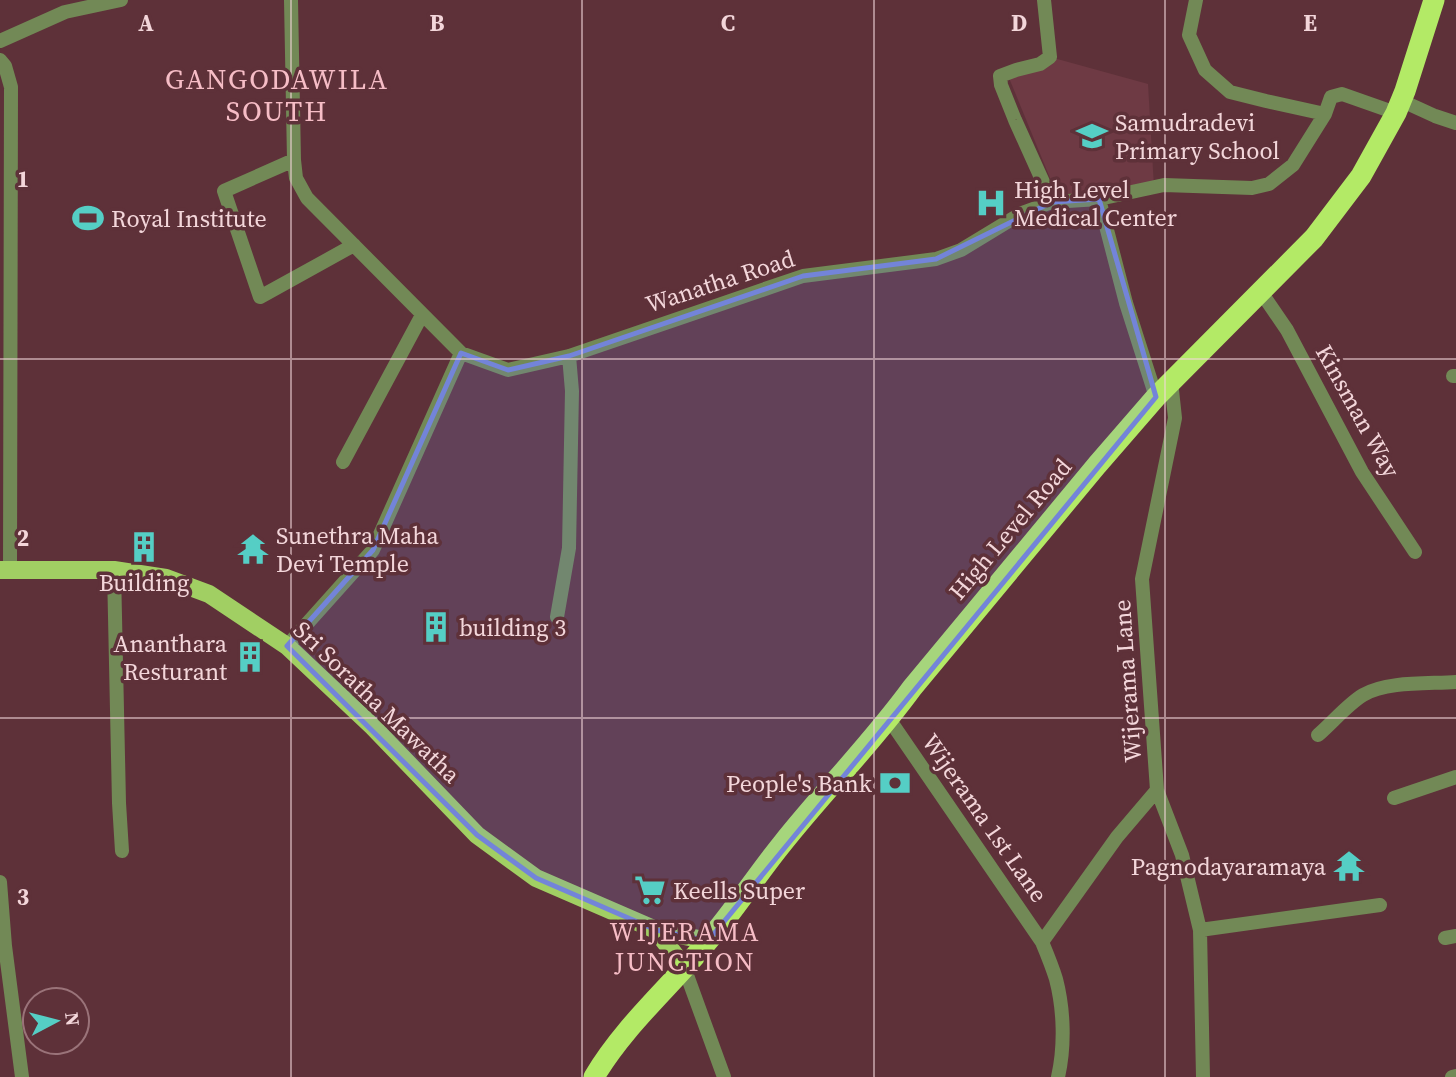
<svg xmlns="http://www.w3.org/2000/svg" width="1456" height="1077" font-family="'Source Serif 4',serif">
<rect width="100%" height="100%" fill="#5e3139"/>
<path fill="#6e3a44" d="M1050,57L1148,84L1154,187L1059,200L1007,73Z"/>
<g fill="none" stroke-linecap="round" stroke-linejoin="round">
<path stroke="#728956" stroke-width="14" d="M291,0L294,160L296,178L307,198L461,353L508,370L569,356L803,276L936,259L961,250L1022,213L1052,202L1099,199L1164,185L1252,188L1269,184L1293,165L1325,114L1331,97L1342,94L1396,113
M1044,0L1050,57L1040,64L1016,70L1000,76L1001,85L1015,120L1052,202
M1196,0L1189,35L1205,70L1230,92L1266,101L1325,114
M0,41L65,12L121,0
M0,60L5,66L11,87L10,570
M1400,100L1435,116L1456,123
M294,160L224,191L260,297L354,245
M1099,199L1126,303L1156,397
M1261,292L1287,330L1362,472L1415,552
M1453,376H1456
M1171,381L1175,418L1142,579L1157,790L1182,855L1200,930L1203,1077
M343,462L422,315
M114,570L119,803L122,851
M557,617L569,548L572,391L569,356
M287,646L373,550L461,353
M889,719L1042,942C1047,954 1052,966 1056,979C1064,1010 1065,1046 1058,1077
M1318,735C1332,723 1348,704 1363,695C1387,681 1428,684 1456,682
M1394,798L1456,777
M0,882L5,946L22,1077
M1200,930L1380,905
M1445,938L1456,936
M1042,942L1117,837L1157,790
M684,967L724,1077
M1452,1077L1456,1076"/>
<path stroke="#a1cf63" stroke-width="18" d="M0,570H114L166,578L209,594L287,646L373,727L477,835L536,878L656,930L708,941
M656,930L684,967"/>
<path stroke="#b3ea66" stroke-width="21" d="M594,1077C624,1026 670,987 707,942C734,911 756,876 782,844C824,791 872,743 912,688L1097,465L1156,397L1314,238L1361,176L1396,113L1405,91L1434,0"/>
</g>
<path fill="#7384d9" fill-opacity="0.2" stroke="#7384d9" stroke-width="5" stroke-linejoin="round" d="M1099,199L1156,397L708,941L656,930L536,878L477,835L287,646L373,550L461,353L508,370L569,356L803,276L936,259L1052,202Z"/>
<path fill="none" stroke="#f3d6da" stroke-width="2" stroke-opacity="0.55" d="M291,0V1077M582,0V1077M874,0V1077M1165,0V1077M0,359H1456M0,718H1456"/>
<defs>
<symbol id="school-bare" viewBox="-9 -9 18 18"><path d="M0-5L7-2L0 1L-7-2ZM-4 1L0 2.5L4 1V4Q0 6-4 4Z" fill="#55cec5" stroke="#5e3139" stroke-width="2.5" paint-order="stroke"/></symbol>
<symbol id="hospital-bare" viewBox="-9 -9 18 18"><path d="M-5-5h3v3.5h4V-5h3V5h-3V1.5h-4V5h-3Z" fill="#55cec5" stroke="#5e3139" stroke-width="2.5" paint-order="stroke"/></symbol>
<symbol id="stadium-bare" viewBox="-9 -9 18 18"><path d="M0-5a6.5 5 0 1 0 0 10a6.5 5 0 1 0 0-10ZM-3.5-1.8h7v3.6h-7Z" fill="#55cec5" stroke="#5e3139" stroke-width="2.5" paint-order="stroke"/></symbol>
<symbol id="building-bare" viewBox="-9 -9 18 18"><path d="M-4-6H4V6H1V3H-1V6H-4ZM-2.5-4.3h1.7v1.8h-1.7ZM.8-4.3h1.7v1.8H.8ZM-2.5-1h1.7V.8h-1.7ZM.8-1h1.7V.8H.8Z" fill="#55cec5" stroke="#5e3139" stroke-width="2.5" paint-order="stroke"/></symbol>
<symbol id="temple-bare" viewBox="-9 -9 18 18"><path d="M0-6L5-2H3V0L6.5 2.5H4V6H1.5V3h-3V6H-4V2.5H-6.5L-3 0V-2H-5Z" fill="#55cec5" stroke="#5e3139" stroke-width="2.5" paint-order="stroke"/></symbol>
<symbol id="bank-bare" viewBox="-9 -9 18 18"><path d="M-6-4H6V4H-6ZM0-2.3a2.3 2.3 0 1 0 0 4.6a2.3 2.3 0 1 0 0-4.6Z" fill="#55cec5" stroke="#5e3139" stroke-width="2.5" paint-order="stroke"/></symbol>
<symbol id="supermarket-bare" viewBox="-9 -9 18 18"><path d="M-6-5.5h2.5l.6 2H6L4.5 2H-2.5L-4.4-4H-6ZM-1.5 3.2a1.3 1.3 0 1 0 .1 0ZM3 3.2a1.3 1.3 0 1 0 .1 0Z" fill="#55cec5" stroke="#5e3139" stroke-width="2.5" paint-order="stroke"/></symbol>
</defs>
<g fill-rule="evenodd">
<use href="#school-bare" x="1070" y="114" width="44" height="44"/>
<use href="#hospital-bare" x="969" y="181" width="44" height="44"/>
<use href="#stadium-bare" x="66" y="196" width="44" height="44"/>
<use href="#building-bare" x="122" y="525" width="44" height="44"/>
<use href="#temple-bare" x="231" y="527" width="44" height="44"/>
<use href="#building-bare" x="414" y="605" width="44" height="44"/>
<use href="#building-bare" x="228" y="635" width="44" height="44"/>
<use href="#bank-bare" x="873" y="761" width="44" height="44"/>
<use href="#temple-bare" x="1327" y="844" width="44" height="44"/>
<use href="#supermarket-bare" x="628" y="868" width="44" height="44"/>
</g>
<g text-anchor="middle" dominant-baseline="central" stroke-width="7" stroke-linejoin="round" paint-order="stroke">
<g font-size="24" fill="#f3d6da" stroke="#5e3139" text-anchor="start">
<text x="1115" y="122">Samudradevi<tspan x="1115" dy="28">Primary School</tspan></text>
<text x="1014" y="189">High Level<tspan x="1014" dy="28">Medical Center</tspan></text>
<text x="111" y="218">Royal Institute</text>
<text x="276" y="535">Sunethra Maha<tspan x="276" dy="28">Devi Temple</tspan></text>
<text x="144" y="582" text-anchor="middle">Building</text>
<text x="459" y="627">building 3</text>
<text x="227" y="643" text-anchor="end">Ananthara<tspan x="227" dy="28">Resturant</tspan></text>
<text x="872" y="783" text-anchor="end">People's Bank</text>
<text x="1326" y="866" text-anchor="end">Pagnodayaramaya</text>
<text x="673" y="890">Keells Super</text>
</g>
<g font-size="24" fill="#f3d6da" stroke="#5e3139">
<text transform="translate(720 281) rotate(-18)">Wanatha Road</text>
<text transform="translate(1358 411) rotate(61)">Kinsman Way</text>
<text transform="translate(1010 529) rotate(-50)">High Level Road</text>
<text transform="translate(1127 681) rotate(-94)">Wijerama Lane</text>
<text transform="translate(377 702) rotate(44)">Sri Soratha Mawatha</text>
<text transform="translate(985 818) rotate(55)">Wijerama 1st Lane</text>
</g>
<g font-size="26" letter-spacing="2" fill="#f6bdc6" stroke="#5e3139">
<text x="685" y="932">WIJERAMA<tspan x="685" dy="30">JUNCTION</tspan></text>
</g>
<g font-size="28" letter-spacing="2" fill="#f6bdc6" stroke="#5e3139">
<text x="277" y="79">GANGODAWILA<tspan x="277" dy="32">SOUTH</tspan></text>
</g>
</g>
<g font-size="23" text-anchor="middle" font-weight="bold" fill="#f3d6da" stroke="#5e3139" stroke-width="7" stroke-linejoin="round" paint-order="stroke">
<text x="146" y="31">A</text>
<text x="437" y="31">B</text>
<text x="728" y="31">C</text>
<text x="1019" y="31">D</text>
<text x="1310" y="31">E</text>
<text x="23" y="187">1</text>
<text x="23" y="546">2</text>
<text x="23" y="905">3</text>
</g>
<g transform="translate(56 1021) rotate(83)"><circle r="33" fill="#5e3139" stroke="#9a7379" stroke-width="2"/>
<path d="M0-5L12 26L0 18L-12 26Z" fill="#55cec5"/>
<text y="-10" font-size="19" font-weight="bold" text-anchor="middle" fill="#f3d6da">N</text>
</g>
</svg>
